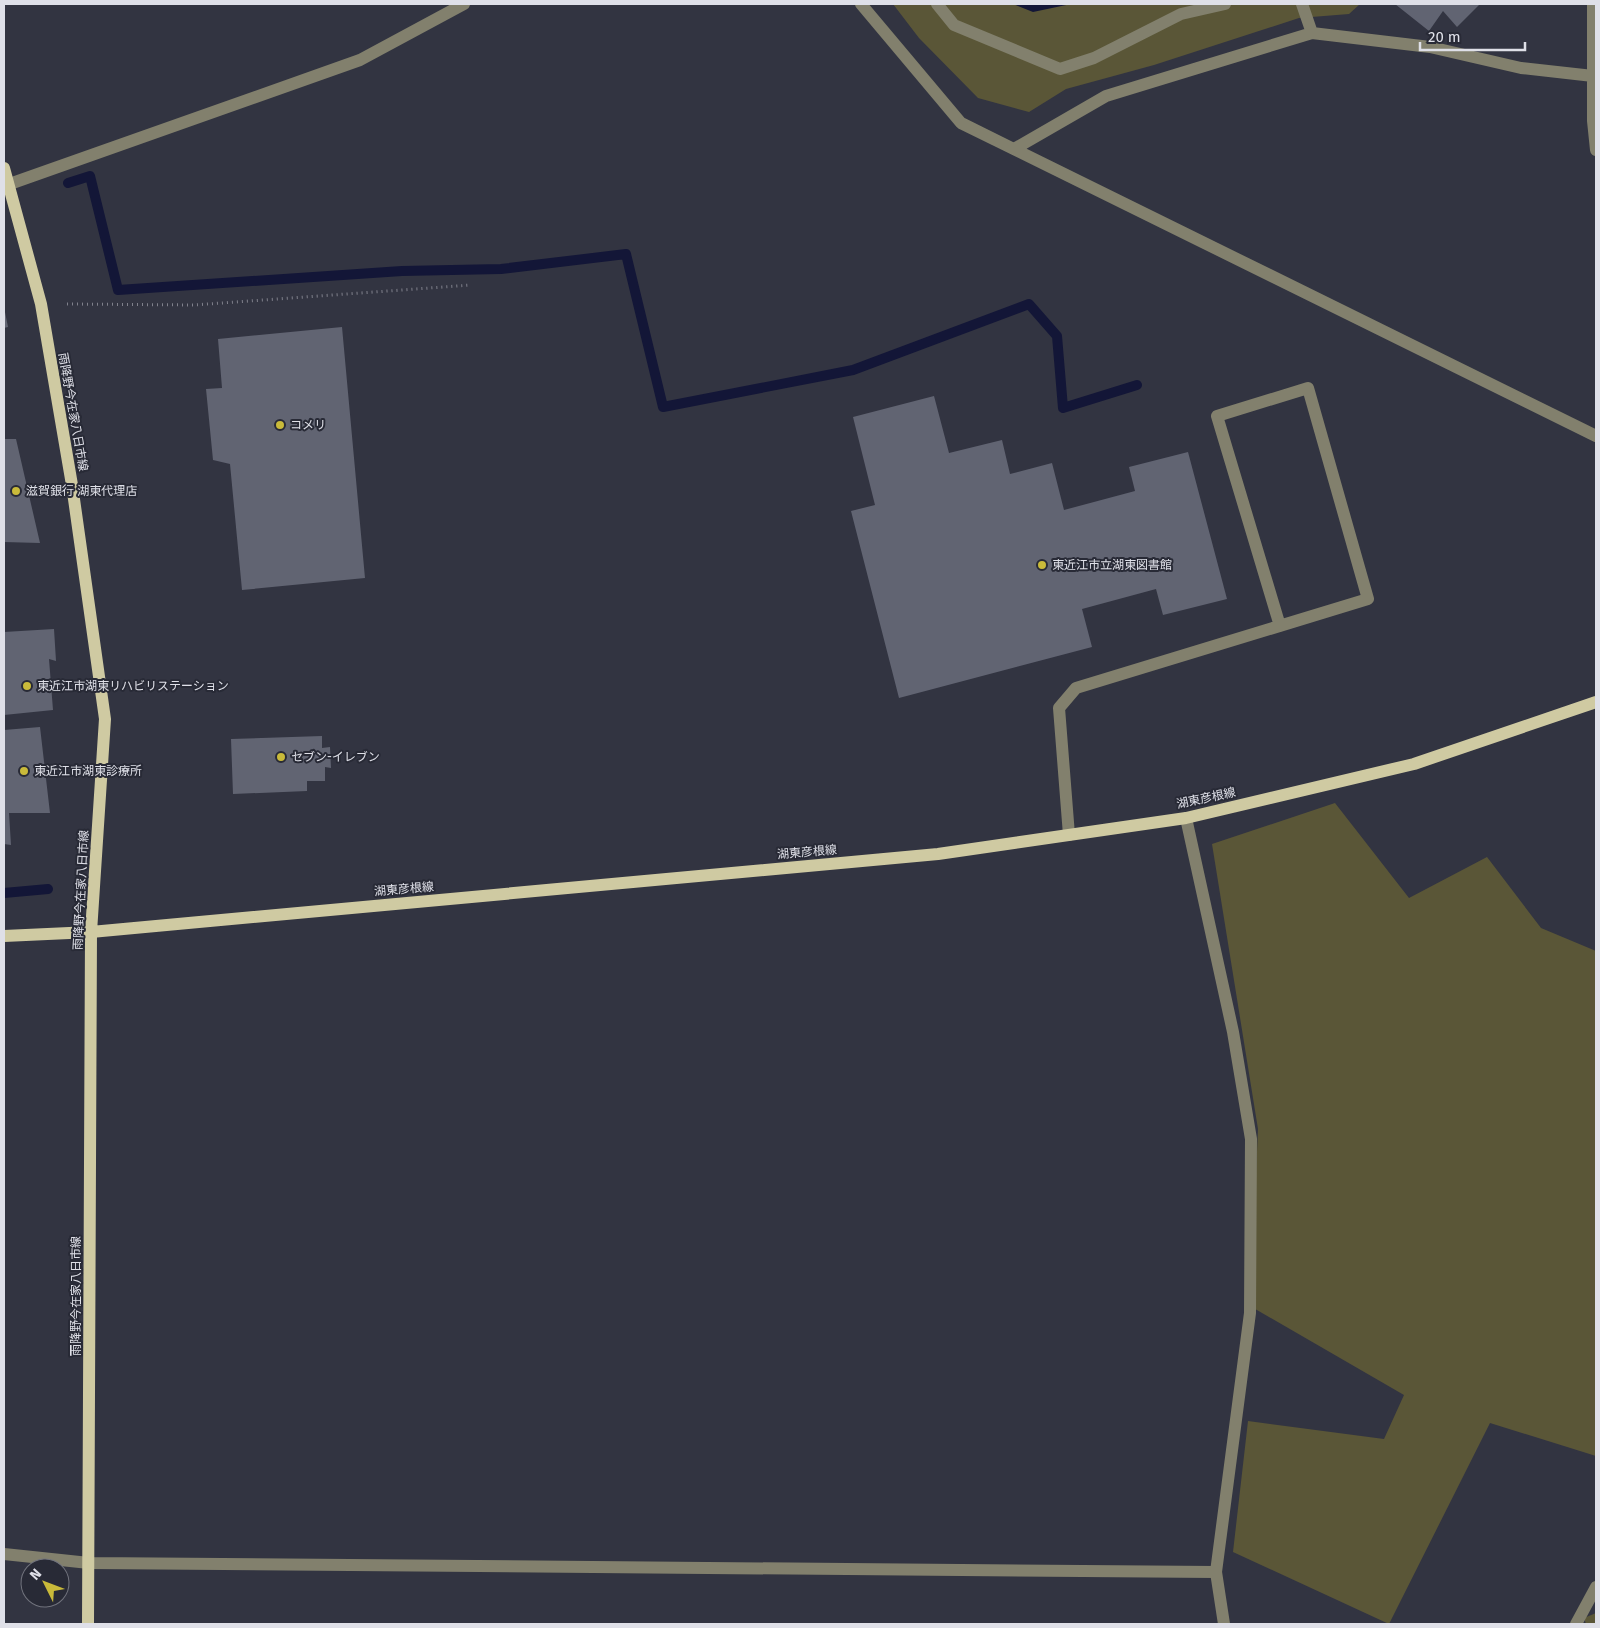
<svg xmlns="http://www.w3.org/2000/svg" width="1600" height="1628" font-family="'Fira Sans','Noto Sans JP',sans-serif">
<rect width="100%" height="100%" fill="#323441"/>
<path fill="#5a5637" d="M893,4H1360L1349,14L1299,18L1154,65L1066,89L1029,112L978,98L919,38Z
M1335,803L1409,898L1487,857L1541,928L1596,951V1456L1490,1423L1389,1624L1233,1552L1248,1421L1384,1439L1404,1395L1250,1306L1258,1129L1212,844Z
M1596,1613V1624H1586L1584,1618Z"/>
<path fill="#131637" d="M1013,4H1071L1033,12Z"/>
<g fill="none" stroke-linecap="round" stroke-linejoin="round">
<path stroke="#131637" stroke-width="10" d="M68,183L90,176L118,290L402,271L501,269L626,254L663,407L853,370L1029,304L1057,336L1063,408L1137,385
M4,893L48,889"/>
</g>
<path fill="#616472" d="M1395,4H1480L1457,27L1443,11L1429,31Z
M4,307L8,327L4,328Z
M342,327L365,578L242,590L230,464L213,460L206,389L222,388L218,339Z
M934,396L949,453L1002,440L1010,474L1052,463L1064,510L1135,491L1129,467L1188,452L1227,599L1163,615L1156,589L1082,609L1092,647L899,698L851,511L875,505L853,417Z
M4,439H16L40,543L4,542Z
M54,629L56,661L49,659L53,710L4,715V632Z
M40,727L50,813H9L11,845L4,844V730Z
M322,736V748L330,747L331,768L325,767V781H307V791L233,794L231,739Z"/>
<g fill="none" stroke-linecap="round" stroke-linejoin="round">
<path stroke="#80818c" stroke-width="3" stroke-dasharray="1 4" stroke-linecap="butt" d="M67,304L194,305L471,285"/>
<path stroke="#82806d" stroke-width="12" d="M861,4L961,123L1596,436
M937,4L954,25L1060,69L1094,58L1181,14L1225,4
M1302,4L1312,33
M1593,4V121L1596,150
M1014,149L1106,96L1312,33L1430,47L1521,68L1593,76
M4,186L360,60L464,4
M1186,818L1233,1032L1251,1139L1250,1313L1216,1572L1224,1624
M1069,835L1059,708L1076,688L1368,599L1308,388L1217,416L1280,626
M4,1554L89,1563L1216,1572
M1576,1624L1596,1587"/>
<path stroke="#cfcaa2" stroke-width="12" d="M4,168L41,304L72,485L105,719L91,932L88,1624
M4,936L91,932L938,854L1186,818L1414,764L1596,702"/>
</g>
<g fill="#c9ba3a" stroke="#282a36" stroke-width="2">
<circle cx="280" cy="425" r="5"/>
<circle cx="16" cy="491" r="5"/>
<circle cx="1042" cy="565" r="5"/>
<circle cx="27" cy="686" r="5"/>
<circle cx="281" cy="757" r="5"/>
<circle cx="24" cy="771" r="5"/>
</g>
<g text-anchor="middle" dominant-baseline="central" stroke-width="4" stroke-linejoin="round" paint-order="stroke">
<g font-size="12" fill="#dfe0e8" stroke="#282a36">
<text transform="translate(73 412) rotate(80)">雨降野今在家八日市線</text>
<text transform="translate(1206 798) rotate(-12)">湖東彦根線</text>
<text transform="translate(807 852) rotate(-5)">湖東彦根線</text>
<text transform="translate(404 889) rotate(-5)">湖東彦根線</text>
<text transform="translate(81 890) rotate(-87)">雨降野今在家八日市線</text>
<text transform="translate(76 1296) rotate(-90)">雨降野今在家八日市線</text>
</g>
<g font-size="12" fill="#dfe0e8" stroke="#282a36" text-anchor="start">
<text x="290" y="425">コメリ</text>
<text x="26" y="491">滋賀銀行 湖東代理店</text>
<text x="1052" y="565">東近江市立湖東図書館</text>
<text x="37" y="686">東近江市湖東リハビリステーション</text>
<text x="291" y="757">セブン-イレブン</text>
<text x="34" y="771">東近江市湖東診療所</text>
</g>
</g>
<rect width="1600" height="1628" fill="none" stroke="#dfe0e8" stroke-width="10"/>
<g transform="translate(45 1583) rotate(312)"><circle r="24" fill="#282a36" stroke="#71737d"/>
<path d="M0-4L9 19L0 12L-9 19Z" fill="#c9ba3a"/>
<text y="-8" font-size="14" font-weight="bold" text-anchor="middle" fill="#dfe0e8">N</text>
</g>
<path d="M1420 42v8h105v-8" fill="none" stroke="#dfe0e8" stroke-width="2.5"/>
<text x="1428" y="42" font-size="15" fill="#dfe0e8" stroke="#282a36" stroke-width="4" paint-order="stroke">20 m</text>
</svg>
